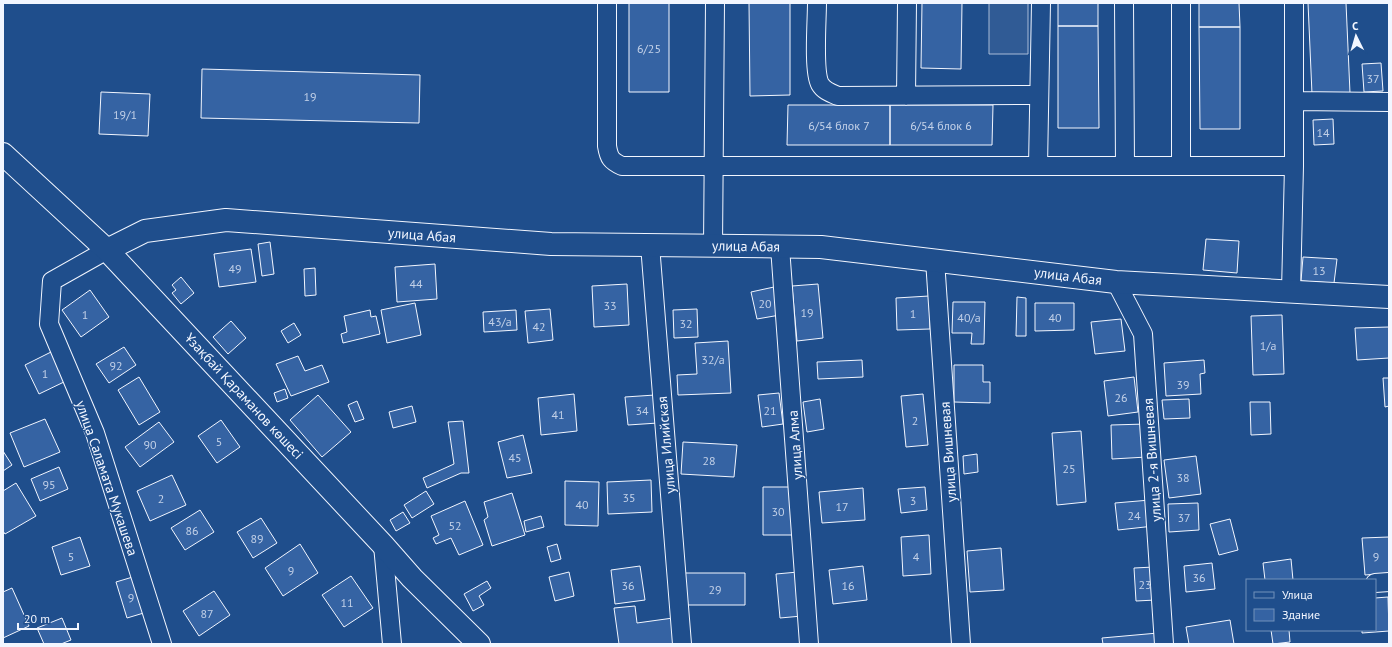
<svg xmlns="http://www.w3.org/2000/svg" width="1392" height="647" font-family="'PT Sans',sans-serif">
<rect width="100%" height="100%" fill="#1f4e8c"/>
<path fill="#305b95" stroke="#a8bbd7" d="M989,3H1028V54H989Z"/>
<path fill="#3563a3" stroke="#f2f6ff" d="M629,3H669V92H629Z
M749,3H790V95L750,96Z
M922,3H962L961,69L921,68Z
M1058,3H1098V26H1058Z
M1199,3H1239L1240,27H1199Z
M1308,3H1346L1350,93L1312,94Z
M1058,26H1098L1099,128H1058Z
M1199,27H1240V129H1200Z
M1381,63L1383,91L1364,92L1362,64Z
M202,69L420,75L419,123L201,118Z
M101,92L150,94L148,136L99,134Z
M788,105H890V145H787Z
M890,105H993L992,145H890Z
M1333,119L1334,144L1314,145L1313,120Z
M1206,239L1239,241L1237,273L1203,270Z
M270,242L274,274L262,276L258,244Z
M251,249L256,282L219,287L214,254Z
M1303,257L1337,259L1334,283L1301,281Z
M435,264L437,299L397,302L395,267Z
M315,268L316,295L305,296L304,269Z
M181,277L194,293L181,304L172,293L176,290L172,285Z
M627,284L629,325L594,327L592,286Z
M818,284L823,338L797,341L792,286Z
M774,287L780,315L757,319L751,292Z
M90,290L109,317L81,337L62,310Z
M929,296L930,329L897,330L896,298Z
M1017,297L1026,298V336H1016Z
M953,302H985L984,344H971L972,333H952Z
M415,303L421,335L387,343L381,310Z
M1035,303H1074V330L1035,331Z
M550,309L553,340L528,343L525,311Z
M697,309L698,337L674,338L673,310Z
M370,310L371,317L376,316L380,334L343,343L341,334L347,332L344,316Z
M516,310L517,330L484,332L483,312Z
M1282,315L1284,374L1253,375L1251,316Z
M1121,319L1125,351L1095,354L1091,322Z
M231,321L246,338L228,354L213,337Z
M294,323L301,335L288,343L281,331Z
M1389,327V358L1357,360L1355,328Z
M728,341L731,393L678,395L677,375L697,374L695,343Z
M124,347L136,365L109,383L96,364Z
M51,352L66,381L39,394L25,365Z
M298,356L305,371L322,365L329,382L291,396L276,364Z
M862,360L863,377L818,379L817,362Z
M1204,360L1205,373L1200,374L1201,394L1166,396L1164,363Z
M954,365H983V382H990V403L954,402Z
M139,377L160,412L139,425L118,390Z
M1134,377L1138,412L1108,416L1104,381Z
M1383,378H1389V406L1385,407Z
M285,389L288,398L277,402L274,393Z
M779,393L783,424L762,427L758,395Z
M574,394L577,431L541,435L538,398Z
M923,394L928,445L906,447L901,396Z
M318,395L351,432L322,457L290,420Z
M655,395L658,423L628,425L625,397Z
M820,399L824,429L807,432L803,402Z
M1189,399L1190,418L1164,419L1162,400Z
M357,401L364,419L355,422L348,405Z
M1250,402H1270L1271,434L1251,435Z
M412,406L416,422L393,428L389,412Z
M45,419L60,452L24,467L10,433Z
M221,420L240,447L217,463L198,436Z
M463,421L469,473H461L427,488L423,478L454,464L448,422Z
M159,422L174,442L140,467L125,447Z
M1146,424L1147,457L1112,459L1111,425Z
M1081,431L1086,502L1057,505L1052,433Z
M523,435L532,473L507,478L498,442Z
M683,442L737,445L734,477L681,474Z
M3,451L12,465L3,471Z
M977,454L978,472L964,474L963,456Z
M1196,456L1201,494L1169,498L1164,460Z
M59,467L68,489L40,501L31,479Z
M172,475L186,505L150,521L137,491Z
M651,480L652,512L608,514L607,482Z
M565,481L599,482L598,526L565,525Z
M16,483L36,516L5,534L3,531V491Z
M763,487H793V535H763Z
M925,487L927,510L901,513L898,489Z
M863,488L865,520L822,523L819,492Z
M426,491L434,504L412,518L404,505Z
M512,493L525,535L492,546L484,520L488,517L484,502Z
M1150,500L1154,526L1118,530L1115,503Z
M465,501L483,545L459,555L451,538L436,544L433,538L439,535L431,516Z
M1198,503L1199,530L1169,532L1168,504Z
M200,510L214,532L185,550L171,528Z
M403,512L410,523L396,531L390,520Z
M541,516L544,527L526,532L524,521Z
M261,518L277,543L253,558L237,532Z
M1230,519L1238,550L1219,555L1210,524Z
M929,535L931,574L903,576L901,537Z
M80,537L90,566L61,575L52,547Z
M1389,537V573L1365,575L1362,538Z
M300,544L318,573L283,596L265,568Z
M557,544L561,559L551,562L547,547Z
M1001,548L1004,590L970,592L967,551Z
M1291,559L1293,580H1265L1263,563Z
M1212,563L1215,589L1186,592L1184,566Z
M640,566L645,600L615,604L611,570Z
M863,566L867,600L833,604L829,570Z
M1154,567L1156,600L1136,601L1134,568Z
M569,572L574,596L555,601L549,577Z
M798,572L802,616L780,618L776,574Z
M685,573H745V605H685Z
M136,576L147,612L127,618L116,582Z
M351,576L373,608L344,627L322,595Z
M487,581L491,588L479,596L484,605L473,611L464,594Z
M12,588L29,626L3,638V592Z
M214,591L230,615L199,636L183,611Z
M1388,597L1389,631L1362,633V630H1375V598Z
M635,606L637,623L673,618L676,644H619L614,608Z
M62,618L71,640L61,644H44L37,628Z
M1230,620L1234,644H1189L1186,627Z
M1271,630H1289L1290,642L1273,644Z
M1158,633L1159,644H1103L1102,638Z"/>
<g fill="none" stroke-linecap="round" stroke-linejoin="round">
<defs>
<path id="street" d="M607,3V146C609,158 611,161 622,166H1294
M817,3C817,20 813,71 820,84C824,91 831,93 838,96L1039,95
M1124,3L1125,166
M906,96L907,3
M1294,101L1389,102
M1038,166L1041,3
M1181,166V3
M650,245L682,644
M713,246L715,3
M780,247L809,644
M107,250L52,281L49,324L95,433L162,644
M935,260L961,644
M1116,282L1143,334L1164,644
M1291,291L1294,166V3
M383,545L392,644
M1375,583L1389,582"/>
<path id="secondary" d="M3,154L107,250L383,545L412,578L479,644
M107,250L145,231L226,220L551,244L821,247L1116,282L1389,297"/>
</defs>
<use href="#street" stroke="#f2f6ff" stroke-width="20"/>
<use href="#secondary" stroke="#f2f6ff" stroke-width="24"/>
<use href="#street" stroke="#1f4e8c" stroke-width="18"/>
<use href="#secondary" stroke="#1f4e8c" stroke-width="22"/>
</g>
<g text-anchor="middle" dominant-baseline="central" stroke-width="3" stroke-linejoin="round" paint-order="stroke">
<g font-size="12" fill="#c3d1e8">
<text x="649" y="48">6/25</text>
<text x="1373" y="78">37</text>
<text x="310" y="96">19</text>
<text x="125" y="114">19/1</text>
<text x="839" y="125">6/54 блок 7</text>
<text x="941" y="125">6/54 блок 6</text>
<text x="1323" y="132">14</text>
<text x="235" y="268">49</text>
<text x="1319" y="270">13</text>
<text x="416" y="283">44</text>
<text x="765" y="303">20</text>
<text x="610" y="305">33</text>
<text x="807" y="312">19</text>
<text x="913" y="313">1</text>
<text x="85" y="314">1</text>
<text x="969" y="317">40/а</text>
<text x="1055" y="317">40</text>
<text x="500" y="321">43/а</text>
<text x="686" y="323">32</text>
<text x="539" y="326">42</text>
<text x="1268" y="345">1/а</text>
<text x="713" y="359">32/а</text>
<text x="116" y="365">92</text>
<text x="45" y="373">1</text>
<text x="1183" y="384">39</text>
<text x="1121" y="397">26</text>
<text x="642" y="410">34</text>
<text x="770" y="410">21</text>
<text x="558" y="414">41</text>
<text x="915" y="420">2</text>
<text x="219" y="441">5</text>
<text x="150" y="444">90</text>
<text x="515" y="457">45</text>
<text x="709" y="460">28</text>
<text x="1069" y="468">25</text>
<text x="1183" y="477">38</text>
<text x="49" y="484">95</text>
<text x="629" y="497">35</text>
<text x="161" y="498">2</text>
<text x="913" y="500">3</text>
<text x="582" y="504">40</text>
<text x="842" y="506">17</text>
<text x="778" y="511">30</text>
<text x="1134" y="515">24</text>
<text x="1184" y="517">37</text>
<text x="455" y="525">52</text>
<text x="192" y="530">86</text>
<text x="257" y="538">89</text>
<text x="71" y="556">5</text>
<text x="916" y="556">4</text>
<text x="1376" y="556">9</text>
<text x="291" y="570">9</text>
<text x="1199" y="577">36</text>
<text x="1145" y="584">23</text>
<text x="628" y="585">36</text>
<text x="848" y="585">16</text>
<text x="715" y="589">29</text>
<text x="131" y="597">9</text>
<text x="347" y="602">11</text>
<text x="207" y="613">87</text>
</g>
<g font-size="14" fill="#f2f6ff" stroke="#1f4e8c">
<text transform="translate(422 235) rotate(4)">улица Абая</text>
<text transform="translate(746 246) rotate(1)">улица Абая</text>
<text transform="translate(1068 276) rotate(7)">улица Абая</text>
<text transform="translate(244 396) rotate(47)">Ұзақбай Қараманов көшесі</text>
<text transform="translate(666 445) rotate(-95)">улица Илийская</text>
<text transform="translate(795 445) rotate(-94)">улица Алма</text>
<text transform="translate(948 452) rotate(-94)">улица Вишневая</text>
<text transform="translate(1152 460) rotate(-94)">улица 2-я Вишневая</text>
<text transform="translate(107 478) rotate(71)">улица Саламата Мукашева</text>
</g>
</g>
<rect width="1392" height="647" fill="none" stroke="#f2f6ff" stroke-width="8"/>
<rect x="1246" y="579" width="130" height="52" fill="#1f4e8c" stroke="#7391ba"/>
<rect x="1254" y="592" width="20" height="6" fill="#1f4e8c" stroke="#7391ba"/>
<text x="1282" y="599" font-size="12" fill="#f2f6ff">Улица</text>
<rect x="1254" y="609" width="20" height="12" fill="#3563a3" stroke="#7391ba"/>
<text x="1282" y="619" font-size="12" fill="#f2f6ff">Здание</text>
<g transform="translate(1356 36) rotate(355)" stroke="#1f4e8c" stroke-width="3" paint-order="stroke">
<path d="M0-3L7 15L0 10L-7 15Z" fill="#f2f6ff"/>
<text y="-6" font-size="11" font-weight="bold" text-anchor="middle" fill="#f2f6ff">С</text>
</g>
<path d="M18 623v6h60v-6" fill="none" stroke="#f2f6ff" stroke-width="2"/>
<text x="24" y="623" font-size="12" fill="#f2f6ff" stroke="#1f4e8c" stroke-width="3" paint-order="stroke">20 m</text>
</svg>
